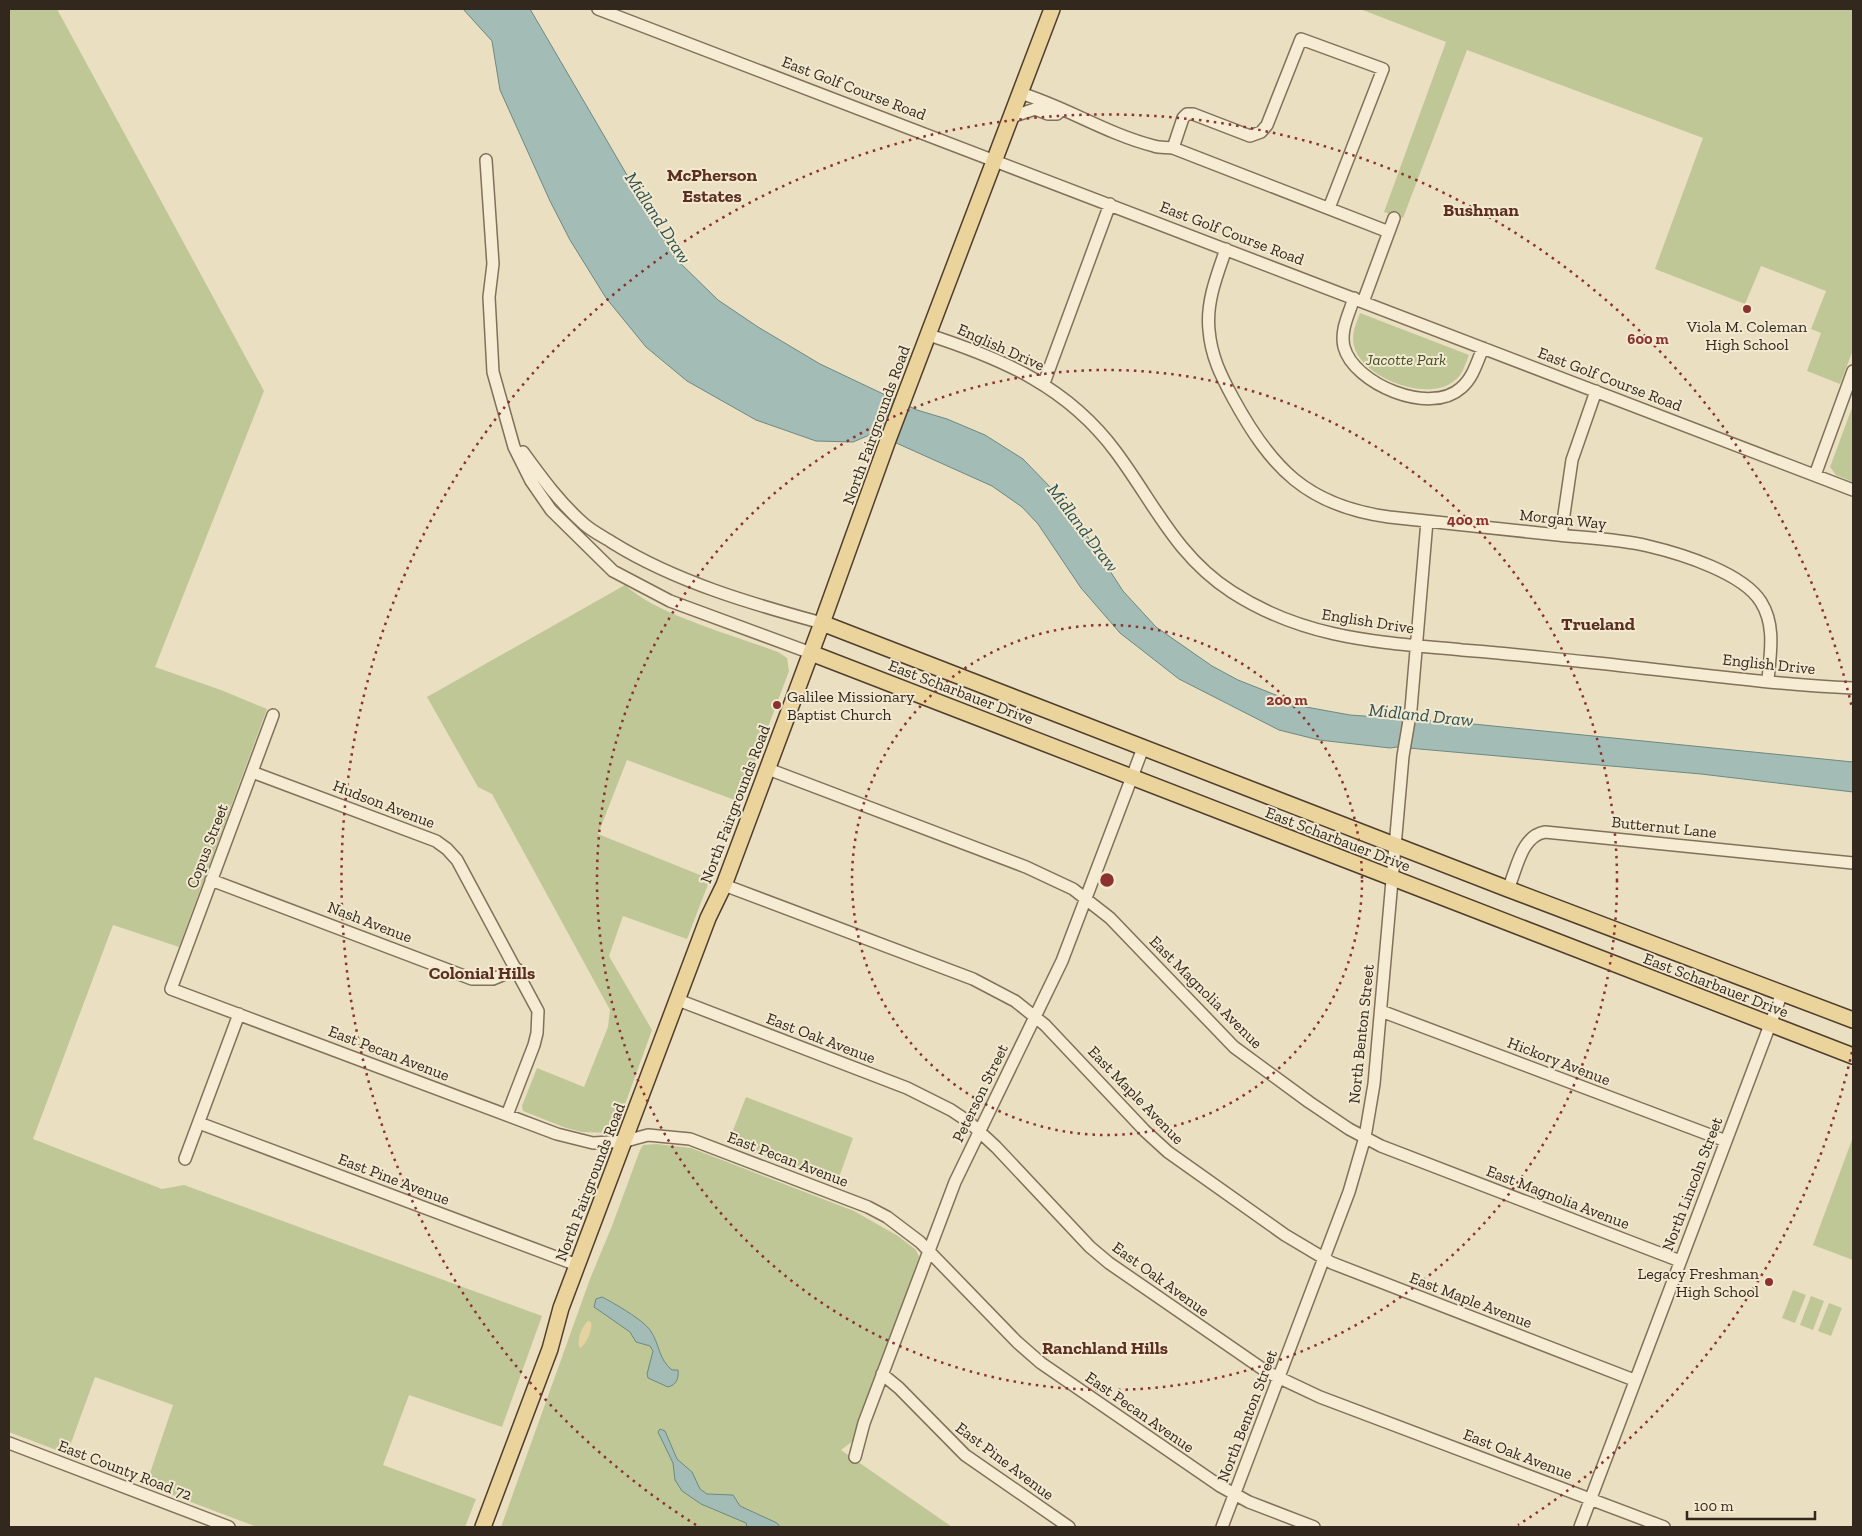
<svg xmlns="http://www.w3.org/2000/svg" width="1862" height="1536" font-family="'Zilla Slab',serif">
<rect width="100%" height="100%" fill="#eadfc1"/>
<path fill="#c0c796" d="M9,9H57L264,391L155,667L221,690L267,709L179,947L113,925L33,1139L162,1189L184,1185L542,1316L502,1427L409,1395L383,1465L476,1499L465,1527H257L146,1485L173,1405L95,1377L67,1454L9,1432Z
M1360,9H1853V350L1840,384L1807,371L1821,333L1811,329L1826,291L1761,266L1745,304L1655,269L1703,138L1467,50L1403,218L1384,212L1446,42Z
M1360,313L1469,355C1465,364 1463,375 1454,381C1428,403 1362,378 1354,346C1351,334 1356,324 1360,313Z
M1853,405V482L1836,475L1830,467Z
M625,585C657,615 736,636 778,652L787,658L789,671L740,802L627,760L598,834L710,879L687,939L623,916L609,956L652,1030L616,1129L611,1133L582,1132L566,1128L523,1111L522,1106L537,1068L584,1087L608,1027L610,1010L492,794L478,787L427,697Z
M746,1097L853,1138L837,1183L728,1143Z
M1853,1137V1260L1813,1245Z
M656,1144L691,1148L854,1211L898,1236L916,1250L919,1257L853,1441L841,1450L952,1527H501L590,1279L612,1226L640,1150L643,1145Z
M1793,1290L1806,1295L1795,1323L1782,1318Z
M1811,1296L1824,1301L1813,1330L1800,1325Z
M1829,1303L1842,1308L1831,1336L1818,1331Z"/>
<path fill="#e4d3a0" d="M588,1321L591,1322C593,1329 586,1345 580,1348C576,1341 582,1326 588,1321Z"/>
<path fill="#a3bcb6" stroke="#6b8983" d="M463,9H530L676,259L718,300L758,327L820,364L917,410L947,419L985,435L1023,459L1053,490L1075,517L1123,591L1156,627L1212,666L1238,680L1306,707L1350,715L1473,724L1853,762V792L1701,774L1397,747L1390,748L1319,740L1279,730L1179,679L1120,633L1081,588L1038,524L1022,507L992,486L874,433L853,442L816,441L756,420L687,381L646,347L606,298L570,240L550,201L500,90L492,41Z
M602,1297C614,1303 643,1320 650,1330C660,1344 658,1359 672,1370H678C679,1379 676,1385 668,1387L648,1378L647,1374L653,1351L650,1346L636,1342L630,1332L594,1307L596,1299Z
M660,1429L665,1431L677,1459L692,1472L700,1489L707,1494L733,1495L740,1506L777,1523L780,1527H747L746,1523L701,1504L682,1491L675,1480L673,1463L658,1432Z"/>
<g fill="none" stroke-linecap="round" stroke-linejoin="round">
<defs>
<path id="minor" d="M598,9L1853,490
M1020,93C1066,107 1107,134 1154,146C1160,148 1166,147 1173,148L1389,232
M1011,117L1035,109L1048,114H1057L1062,109
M1173,148L1183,118L1187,114H1193L1250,136L1261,132L1267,125L1301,39L1383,69L1329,208
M486,160L493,264L489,297L493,372L514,447L531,481L551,510L613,571L670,601L811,653
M1226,249C1217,275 1206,302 1209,330C1211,356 1221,376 1233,398C1271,468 1307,506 1389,517C1445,523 1502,529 1558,535C1588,538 1619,539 1648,546C1682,554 1743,573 1761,602C1776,626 1770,654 1768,680
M1354,298C1349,314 1340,330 1344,347C1354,384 1430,416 1461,388C1473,378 1477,362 1483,348
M1363,302L1394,218
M929,335C1003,359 1068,387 1116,452C1154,503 1176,556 1232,592C1305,639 1378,642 1462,650C1504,653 1546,658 1587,662C1676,671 1765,684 1853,688
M1044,383L1110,204
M523,452C542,478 560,503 584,524C593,532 604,537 613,543C676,582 752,604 822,623
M1815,475L1853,371
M1561,535L1572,460L1596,391
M273,715L171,989L557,1134L593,1143L626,1141L648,1135L690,1139L868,1207L887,1217L920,1242L1017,1342L1041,1363L1220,1486L1249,1502L1314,1527
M768,769L1026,867L1073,889L1110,918L1234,1047L1309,1102L1349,1129L1381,1146L1680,1261
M252,772L436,841L447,849L457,860L538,1011L537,1033L534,1045L507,1115
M211,880L472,979H493L517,969
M724,885L973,979L1015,1001L1045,1025L1145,1131L1168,1152L1285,1235L1332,1263L1634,1380
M1508,889C1517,869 1521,836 1545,832L1853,863
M678,1000L907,1088L951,1110L969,1122L996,1147L1090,1247L1109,1263L1267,1372L1320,1397L1664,1527
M1381,1011L1726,1141
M199,1123L577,1265
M185,1159L239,1014
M882,1374L899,1388L965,1455L1069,1527
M9,1443L229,1527
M855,1457L864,1423L955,1182L1062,961L1143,748
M1222,1527L1349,1192L1365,1137L1374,1084L1403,756L1411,709L1427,521
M1580,1527L1782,993"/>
<path id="major" d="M822,623L1508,889L1853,1020
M811,653L1853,1056
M483,1527L550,1349L561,1308L708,918L724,885L822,623L888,440L1052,9"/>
</defs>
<use href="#minor" stroke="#81705a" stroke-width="14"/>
<use href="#major" stroke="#4f3e2e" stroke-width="18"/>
<use href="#minor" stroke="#f5ecd3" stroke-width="11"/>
<use href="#major" stroke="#ebd49b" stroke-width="15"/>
</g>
<g fill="none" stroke="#8b312f" stroke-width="2.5" stroke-dasharray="2.5 5">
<circle cx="1107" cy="880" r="255"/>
<circle cx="1107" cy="880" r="510"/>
<path d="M1852 1052A765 765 0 0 1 1518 1525M696 1525A765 765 0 1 1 1852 708"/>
</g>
<g fill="#8b312f" stroke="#f2e9d0" stroke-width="2">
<circle cx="1747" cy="309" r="5"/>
<circle cx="777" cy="705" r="5"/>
<circle cx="1769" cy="1282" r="5"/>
</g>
<g text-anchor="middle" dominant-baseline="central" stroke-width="4" stroke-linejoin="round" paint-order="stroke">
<g font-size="16" fill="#32281d" stroke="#f2e9d0">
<text transform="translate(854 88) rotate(21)">East Golf Course Road</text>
<text transform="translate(1232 233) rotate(21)">East Golf Course Road</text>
<text transform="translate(1001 347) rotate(24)">English Drive</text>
<text transform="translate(1610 379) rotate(21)">East Golf Course Road</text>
<text transform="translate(876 425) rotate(-70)">North Fairgrounds Road</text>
<text transform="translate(1563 519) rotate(6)">Morgan Way</text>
<text transform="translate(1368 621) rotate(9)">English Drive</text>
<text transform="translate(1769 664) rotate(6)">English Drive</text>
<text transform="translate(961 692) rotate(21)">East Scharbauer Drive</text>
<text transform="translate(384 804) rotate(21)">Hudson Avenue</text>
<text transform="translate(735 804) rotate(-69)">North Fairgrounds Road</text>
<text transform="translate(1664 827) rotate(6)">Butternut Lane</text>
<text transform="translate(1338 839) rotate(21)">East Scharbauer Drive</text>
<text transform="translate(207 846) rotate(-69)">Copus Street</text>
<text transform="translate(370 922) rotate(21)">Nash Avenue</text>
<text transform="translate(1716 985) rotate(21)">East Scharbauer Drive</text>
<text transform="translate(1206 992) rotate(45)">East Magnolia Avenue</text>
<text transform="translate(1361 1034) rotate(-84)">North Benton Street</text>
<text transform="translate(821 1038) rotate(21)">East Oak Avenue</text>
<text transform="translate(389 1053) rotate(21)">East Pecan Avenue</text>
<text transform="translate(1559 1061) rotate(21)">Hickory Avenue</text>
<text transform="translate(980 1093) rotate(-64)">Peterson Street</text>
<text transform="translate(1136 1095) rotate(46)">East Maple Avenue</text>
<text transform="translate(788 1159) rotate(21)">East Pecan Avenue</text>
<text transform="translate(394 1179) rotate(21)">East Pine Avenue</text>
<text transform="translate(590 1182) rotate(-69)">North Fairgrounds Road</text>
<text transform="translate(1692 1184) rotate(-69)">North Lincoln Street</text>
<text transform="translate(1558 1197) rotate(21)">East Magnolia Avenue</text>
<text transform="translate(1161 1279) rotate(36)">East Oak Avenue</text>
<text transform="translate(1471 1300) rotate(21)">East Maple Avenue</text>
<text transform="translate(1140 1412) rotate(35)">East Pecan Avenue</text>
<text transform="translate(1247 1416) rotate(-69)">North Benton Street</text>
<text transform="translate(1518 1454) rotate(21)">East Oak Avenue</text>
<text transform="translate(1005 1461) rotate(37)">East Pine Avenue</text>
<text transform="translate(125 1470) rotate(21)">East County Road 72</text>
</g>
<g font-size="16" fill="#32281d" stroke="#f2e9d0">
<text x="1747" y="326">Viola M. Coleman<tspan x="1747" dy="18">High School</tspan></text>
<text x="787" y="696" text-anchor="start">Galilee Missionary<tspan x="787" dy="18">Baptist Church</tspan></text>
<text x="1759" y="1273" text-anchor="end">Legacy Freshman<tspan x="1759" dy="18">High School</tspan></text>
</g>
<g font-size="16" font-style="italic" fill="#424d25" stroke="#f2e9d0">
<text x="1406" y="359">Jacotte Park</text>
</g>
<g font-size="18" font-weight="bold" fill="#5b2e20" stroke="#f2e9d0">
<text x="712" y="175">McPherson<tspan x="712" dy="21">Estates</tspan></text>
<text x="1481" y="210">Bushman</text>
<text x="1598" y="624">Trueland</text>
<text x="482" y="973">Colonial Hills</text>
<text x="1105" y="1348">Ranchland Hills</text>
</g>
<g font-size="18" font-style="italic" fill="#2d5150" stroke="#f2e9d0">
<text transform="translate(658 218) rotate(57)">Midland Draw</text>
<text transform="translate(1083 528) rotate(53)">Midland Draw</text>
<text transform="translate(1421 715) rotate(6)">Midland Draw</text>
</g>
</g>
<circle cx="1107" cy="880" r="8" fill="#8b312f" stroke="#f2e9d0" stroke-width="2.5"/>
<g font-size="15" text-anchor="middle" font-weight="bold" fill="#8b312f" stroke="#f2e9d0" stroke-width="4" stroke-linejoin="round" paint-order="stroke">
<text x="1648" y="344">600 m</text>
<text x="1468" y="525">400 m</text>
<text x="1287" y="705">200 m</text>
</g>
<rect width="1862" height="1536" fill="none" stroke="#32281d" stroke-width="20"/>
<path d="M1687 1511v8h128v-8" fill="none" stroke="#32281d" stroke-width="2.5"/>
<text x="1694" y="1511" font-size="15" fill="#32281d" stroke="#f2e9d0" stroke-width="4" paint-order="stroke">100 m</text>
</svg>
